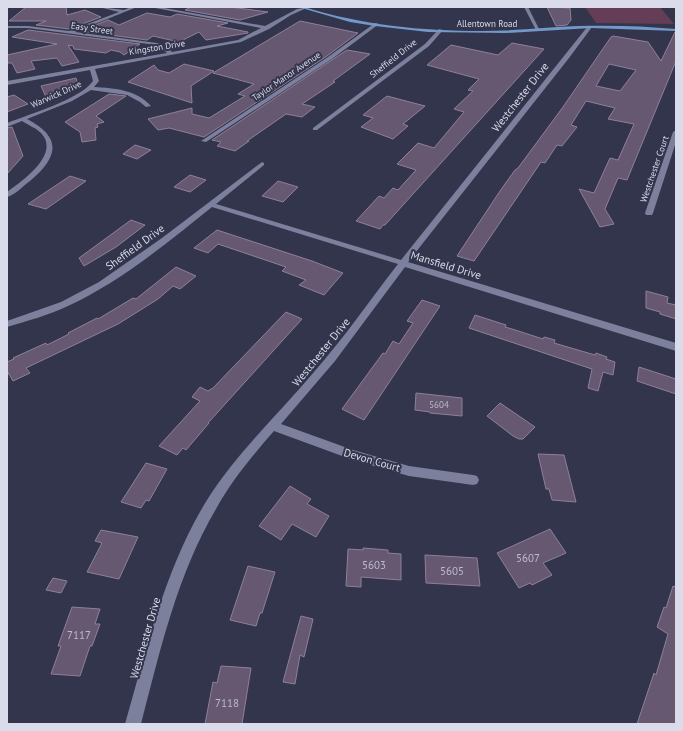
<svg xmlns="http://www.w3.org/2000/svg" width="683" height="731" font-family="'PT Sans',sans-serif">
<rect width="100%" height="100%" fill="#33354d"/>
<path fill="#633e56" d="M585,7H660L674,24L596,23Z"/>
<path fill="#665871" stroke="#8f809a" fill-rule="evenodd" d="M26,7H66L67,15L85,10L101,17L69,29L36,25L46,21H9Z
M191,7H230L268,12L240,20L185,10Z
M547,7L570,8L571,20L567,25L556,26Z
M147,13L170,17L177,14L228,23L217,26L248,32V33L206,40L199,32L179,42L153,36L147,40L81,31L108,20L119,25Z
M300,21L358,33L327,56L204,137L169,128L158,130L148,119L192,108V114L209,118L245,96L238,94L254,84L213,73Z
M28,30L140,44L124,55L120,52L111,50L106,53L74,49L73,46L68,45L79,62L62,66L57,58L31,61L35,69L17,73L12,63H7V55L57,44L12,37Z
M675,32H676V61L627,180L618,178L605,209L614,224L600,227L579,189L594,193L610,158L618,160L634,124L608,119L615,108L586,101L571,125L577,127L562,146L557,145L545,163L541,162L474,261L457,256L500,191L515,170L518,168L563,107L611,37L613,36L648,42L661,61ZM609,64L636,70L620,91L596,86Z
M512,43L544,49L385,225H383L380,229L356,221L379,196L384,198L393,188L398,190L416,170L397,164L418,143L434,148L464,112L454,109L473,91L468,90L479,79L427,65L451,45L498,55Z
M347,50L370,54L333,81L335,82L302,104L315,107L302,117L286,114L247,141H249L235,151L217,146L221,142L212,140Z
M184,64L214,71L191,86L192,103L128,82L154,65L158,70L169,73Z
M76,78L78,85L46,97L41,86Z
M109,94L126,96L96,116L104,122L97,124L98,127L95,128L96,140L82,142L80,132L65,122Z
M14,95L28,104L7,112V97Z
M387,96L425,106L403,124L408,126L393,139L361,127L373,118L363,115Z
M12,127L23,156L7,174V128Z
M135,145L151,150L137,159L123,154Z
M190,175L206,180L190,192L174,187Z
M70,176L86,181L46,209L28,204Z
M278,181L298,187L283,202L262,196Z
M131,220L145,225L116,247L84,266L79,258Z
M217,230L312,261L343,273L324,295L299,285L306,280L282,271L286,267L218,244L208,253L194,248Z
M176,267L196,276L180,289L173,286L158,299L118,324L26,368L30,373L13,381L7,371V362L14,359L13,358L46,343L47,345L69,334L68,333L97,318L98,319L133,298L136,299Z
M646,291L668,297L667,303L676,305V319L660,314V312L646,308Z
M422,300L440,306L364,420L342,409L383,353L385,354L393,341L399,344L413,323L407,321Z
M286,312L302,319L208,423H209L186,450L183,448L177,455L159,446L200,401L192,397L200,387L208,391L213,388Z
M475,315L506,325L505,327L512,329L543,339L544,337L555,340L554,343L595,355L596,353L607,357L606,359L615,362L613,375L603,372L598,391L588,388L592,369L469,328Z
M639,367L676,379V394L637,381Z
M416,393L462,398V416L430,413V412L415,410Z
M500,403L535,427L523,439H519L513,436L487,416Z
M538,454L564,455L576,502L552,500L549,489H546Z
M146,463L167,469L149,501L146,500L141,508L121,502Z
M290,486L311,499L307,504L329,516L316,537L292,524L281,540L259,526Z
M550,529L566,553L543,563L552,575L532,585L530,583L519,588L497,553Z
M101,530L138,537L119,579L87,572L102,543L95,541Z
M363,548L388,550V553L401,554V580L361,577V587L346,586L348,549L363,550Z
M425,555L477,558L480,586L426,583Z
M248,566L275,572L262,613H260L256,626L230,620Z
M53,578L67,581L61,593L46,590Z
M673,586L676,587V724H637L654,673L656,675L668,634L657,627L664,607L666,608Z
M72,607L100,609L95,624H100L92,646H90L80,676L51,674L61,646H58Z
M301,616L313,619L304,657L300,655L295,684L283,682Z
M221,666L251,668L242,724H205L213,682L217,683Z"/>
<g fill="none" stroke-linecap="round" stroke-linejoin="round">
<path fill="#7d809c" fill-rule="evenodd" d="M99,7L124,10L131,7H137L75,32L157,43L166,46L172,52L238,40L261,28L150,7H159L265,26L297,9L309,7L291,15L269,29L241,42L95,69L99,81L94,87C115,88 137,90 151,106L146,107L140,102L127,95L91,90L72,101L27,119C63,138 58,157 30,181C23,186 15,195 7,197V192C22,181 61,154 41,133C36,128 28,125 22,121L7,127V123C30,114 79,100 93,81L90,70L7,85V81L167,53L162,48L156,45L28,28H7V26H28L69,31L119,12Z
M524,7H528L540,31L536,30Z
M375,23L379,24L332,59L206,142L201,141L328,57Z
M588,26L592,27L569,58L408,262L676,343V351L405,267L335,361L281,424L353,450L409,466L473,475L477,476L479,480L477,484L473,485L409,476L353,460L274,431C253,455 232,480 216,509C177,575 160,651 141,724H125C147,648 165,568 207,500C237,452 278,415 314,372C344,338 370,300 398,264L212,207C167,243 120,282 68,306C49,315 27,321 7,327V321L61,302L99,282L162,238L262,162L264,163V165L216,204L401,260Z
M439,29L443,30L429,46L317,130H313V128L425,44Z
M676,130V142L653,213L652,215H646L645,213L673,132Z"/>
<path fill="#7299ca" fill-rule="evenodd" d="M298,7H304C362,25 421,31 482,31C514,31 546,27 579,26C611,25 644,26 676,29V31L591,28L506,33L428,32L375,26L350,22Z"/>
</g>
<g text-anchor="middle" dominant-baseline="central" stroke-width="4" stroke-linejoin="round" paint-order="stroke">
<g font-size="9" fill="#dadceb" stroke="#33354d">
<text x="487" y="23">Allentown Road</text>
<text transform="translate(92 28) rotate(8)">Easy Street</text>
<text transform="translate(157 47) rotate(-9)">Kingston Drive</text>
<text transform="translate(393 58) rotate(-38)">Sheffield Drive</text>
<text transform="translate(286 76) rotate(-34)">Taylor Manor Avenue</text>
<text transform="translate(56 94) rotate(-24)">Warwick Drive</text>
<text transform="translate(654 169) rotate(-71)">Westchester Court</text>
</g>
<g font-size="9" fill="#bdbbcc">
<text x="439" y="404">5604</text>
</g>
<g font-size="11" fill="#dadceb" stroke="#33354d">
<text transform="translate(520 97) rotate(-52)">Westchester Drive</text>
<text transform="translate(135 247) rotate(-36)">Sheffield Drive</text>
<text transform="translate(446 265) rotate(17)">Mansfield Drive</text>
<text transform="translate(321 352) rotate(-51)">Westchester Drive</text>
<text transform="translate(372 460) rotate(16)">Devon Court</text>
<text transform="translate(145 638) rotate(-74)">Westchester Drive</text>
</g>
<g font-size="11" fill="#bdbbcc">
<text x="528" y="558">5607</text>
<text x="374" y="565">5603</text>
<text x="452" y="571">5605</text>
<text x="79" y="635">7117</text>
<text x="227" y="703">7118</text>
</g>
</g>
<rect width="683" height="731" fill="none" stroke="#dadceb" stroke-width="16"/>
</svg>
